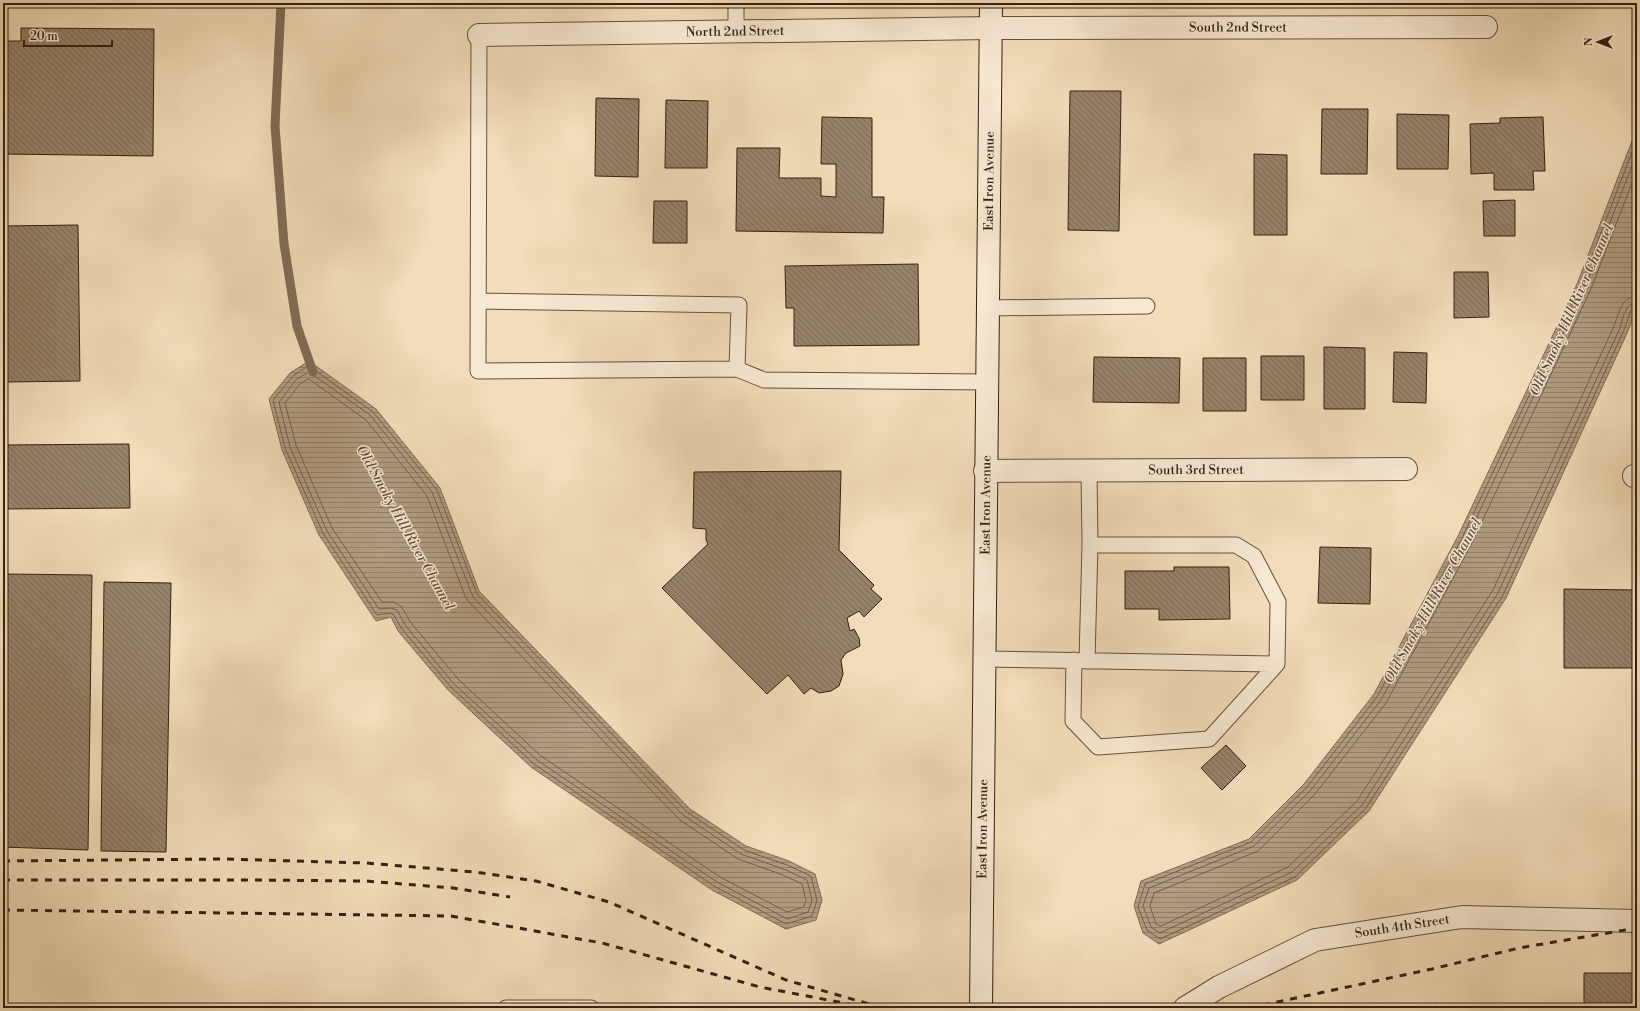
<svg xmlns="http://www.w3.org/2000/svg" width="1640" height="1011" font-family="'Libre Bodoni',serif">
<defs>
<pattern id="water-rules" width="6" height="5" patternUnits="userSpaceOnUse"><rect width="6" height="5" fill="#b19c81"/><path d="M0 2.5h6" fill="none" stroke="#917f68"/></pattern>
<pattern id="building-back-hatch" width="6" height="6" patternUnits="userSpaceOnUse"><rect width="6" height="6" fill="#968269"/><path d="M-1 5l2 2M0 0l6 6M5-1l2 2" fill="none" stroke="#7b6a55"/></pattern>
</defs>
<rect width="100%" height="100%" fill="#f2dcb9"/>
<filter id="stains"><feTurbulence type="fractalNoise" baseFrequency=".005" numOctaves="4"/><feColorMatrix values="0 0 0 0 .2 0 0 0 0 .09 0 0 0 0 .02 0 0 0 .5 -.17"/></filter>
<radialGradient id="worn" r=".72"><stop offset=".6" stop-color="#630" stop-opacity="0"/><stop offset="1" stop-color="#630" stop-opacity=".3"/></radialGradient>
<path fill="url(#water-rules)" stroke="#7f6b55" d="M1637,128V307L1628,331L1506,598L1369,811L1297,880L1159,944L1143,933L1134,906L1141,881L1249,839L1304,784L1374,694L1458,536L1577,284Z
M309,361L376,409L440,488L479,591L690,809L746,846L789,861L815,874L822,900L816,920L786,929L712,890L531,767L448,690L398,631L391,617L376,621L319,535L282,450L269,399L290,373Z"/>
<g fill="none" stroke-linecap="round" stroke-linejoin="round">
<path stroke="#725e4a" stroke-width="1" d="M1637,139L1581,285L1462,538L1377,697L1307,787L1251,842L1145,884L1138,907L1147,930L1160,939L1295,877L1366,808L1503,595L1624,330L1631,310L1637,307
M1637,153L1585,287L1466,540L1381,700L1311,790L1254,846L1149,888L1143,906L1151,927L1160,933L1292,872L1362,805L1498,593L1620,328C1623,318 1625,303 1637,302
M1637,170L1591,289L1472,543L1386,703L1315,794L1258,851L1154,893L1150,906L1156,924L1161,926L1288,867L1357,801L1493,590L1614,326C1619,313 1621,297 1637,296
M309,366L373,412L437,490L477,594L687,812L744,850L787,865L811,876L817,900L812,916L786,924L714,886L534,764L451,687L402,629L393,614L390,613L377,615L323,533L285,448L273,400L293,376Z
M309,372L370,415L432,492L473,597L683,815L741,854L786,870L807,880L812,900L808,912L787,919L717,882L537,760L454,684L406,626L397,610L391,608L379,609L327,531L290,447L279,402L296,380Z
M309,379L366,420L427,496L465,596L469,602L680,820L738,859L783,875L802,884L806,900L804,907L787,912L720,877L541,756L459,680L411,623L401,606L393,602H382L332,528L296,445L285,403L300,384Z"/>
<path stroke="#7f6b55" stroke-width="9" d="M281,3L275,126L284,244L297,326L313,372"/>
</g>
<path fill="url(#building-back-hatch)" stroke="#332113" d="M21,28L154,29L153,156L3,154V41H21Z
M1070,91H1121L1119,231L1068,230Z
M596,98L639,99L638,177L595,176Z
M666,100L708,101L707,168H665Z
M1322,109H1368L1367,174H1321Z
M1397,114L1449,115L1448,169H1397Z
M822,117L872,118V197H884L883,233L736,231L737,148H780L779,178H821V196L836,197V164H821Z
M1543,117L1545,171H1533L1534,190H1494V173L1471,174L1470,124L1500,123V118Z
M1254,154L1287,155V235H1254Z
M1515,200V236H1484L1483,201Z
M654,201H687V243H653Z
M78,225L80,381L7,382V393H3V226Z
M918,264L919,345L794,346V308H786L785,266Z
M1454,272H1488L1489,317L1454,318Z
M1324,347L1365,348V409H1324Z
M1394,352L1427,353L1426,403L1393,402Z
M1261,356H1304V400H1261Z
M1094,357L1180,358L1179,403L1093,402Z
M1203,358H1246V411H1203Z
M129,444L130,508L3,509V445Z
M841,471L839,550L874,585L871,589L882,599L864,617L859,611L847,618L850,631L854,629L859,638L860,646L846,653L841,660L843,674L839,686L831,691L819,693L811,688L804,694L788,675L767,694L662,588L708,544L706,540V529L693,528L694,472Z
M1320,547L1371,548L1370,604L1318,603Z
M1174,567H1229L1230,619L1159,620V609H1125V571H1174Z
M3,574L92,575L88,850L3,847Z
M104,582L171,583L166,852L101,851Z
M1564,589L1637,590V668H1564Z
M1226,745L1246,766L1222,790L1201,768Z
M1584,973H1637V1008H1584Z
M1437,1003V1008H1410Z"/>
<g fill="none" stroke-linecap="round" stroke-linejoin="round">
<defs>
<path id="lane" d="M736,3V31
M479,35L478,371L737,369L764,380L986,382
M478,301L739,305L737,369
M987,308L1147,306
M1089,471L1090,545
M984,659L1277,664L1278,602L1254,556L1236,545H1090L1087,661
M1074,660L1073,721L1098,747L1209,739L1277,664
M506,1008H591"/>
<g id="street">
<path id="s1" d="M479,35L991,28L1486,27"/>
<path id="s2" d="M985,471L1406,469"/>
<path d="M1634,476H1637"/>
<path id="s3" d="M1185,1008L1219,987L1315,940L1462,917L1637,921"/>
</g>
<g id="secondary">
<path id="s4" d="M981,1008L991,3"/>
</g>
</defs>
<use href="#lane" stroke="#63503c" stroke-width="17"/>
<use href="#street" stroke="#63503c" stroke-width="24"/>
<use href="#secondary" stroke="#332113" stroke-width="24"/>
<use href="#lane" stroke="#f7e8d2" stroke-width="15"/>
<use href="#street" stroke="#f7e8d2" stroke-width="22"/>
<use href="#secondary" stroke="#f7e8d2" stroke-width="22"/>
<path stroke="#332113" stroke-width="3" stroke-dasharray="7 7" stroke-linecap="butt" d="M3,861L226,859L366,863L475,872L536,881L609,902L786,980L883,1008
M3,880H253L366,881L453,888L510,897
M3,910L451,916L602,943L760,987L849,1004
M1249,1008L1432,969L1519,948L1637,928"/>
</g>
<g text-anchor="middle" dominant-baseline="central" stroke-width="3" stroke-linejoin="round" paint-order="stroke">
<g font-size="13" fill="#332113" stroke="#f7e8d2">
<text stroke="none"><textPath href="#s1" startOffset="759">South 2nd Street</textPath></text>
<text stroke="none"><textPath href="#s1" startOffset="256">North 2nd Street</textPath></text>
<text stroke="none"><textPath href="#s4" startOffset="827">East Iron Avenue</textPath></text>
<text stroke="none"><textPath href="#s2" startOffset="211">South 3rd Street</textPath></text>
<text stroke="none"><textPath href="#s4" startOffset="503">East Iron Avenue</textPath></text>
<text stroke="none"><textPath href="#s4" startOffset="179">East Iron Avenue</textPath></text>
<text stroke="none"><textPath href="#s3" startOffset="235">South 4th Street</textPath></text>
</g>
<g font-size="14" font-style="italic" fill="#5f4c3a" stroke="#f7e8d2">
<text transform="translate(1572 310) rotate(-66)">Old Smoky Hill River Channel</text>
<text transform="translate(405 528) rotate(61)">Old Smoky Hill River Channel</text>
<text transform="translate(1433 601) rotate(-61)">Old Smoky Hill River Channel</text>
</g>
</g>
<rect width="1640" height="1011" fill="none" stroke="#f2dcb9" stroke-width="16"/>
<rect x="4" y="4" width="1632" height="1003" fill="none" stroke="#332113" stroke-width="2"/>
<rect x="8" y="8" width="1624" height="995" fill="none" stroke="#332113"/>
<g transform="translate(1598 42) rotate(270)" stroke="#f7e8d2" stroke-width="3" paint-order="stroke">
<path d="M0-3L7 15L0 10L-7 15Z" fill="#332113"/>
<text y="-6" font-size="11" font-weight="bold" text-anchor="middle" fill="#332113">N</text>
</g>
<path d="M24 40v6h88v-6" fill="none" stroke="#332113" stroke-width="2"/>
<text x="30" y="40" font-size="12" fill="#332113" stroke="#f7e8d2" stroke-width="3" paint-order="stroke">20 m</text>
<rect width="100%" height="100%" filter="url(#stains)"/>
<rect width="100%" height="100%" fill="url(#worn)"/>
</svg>
